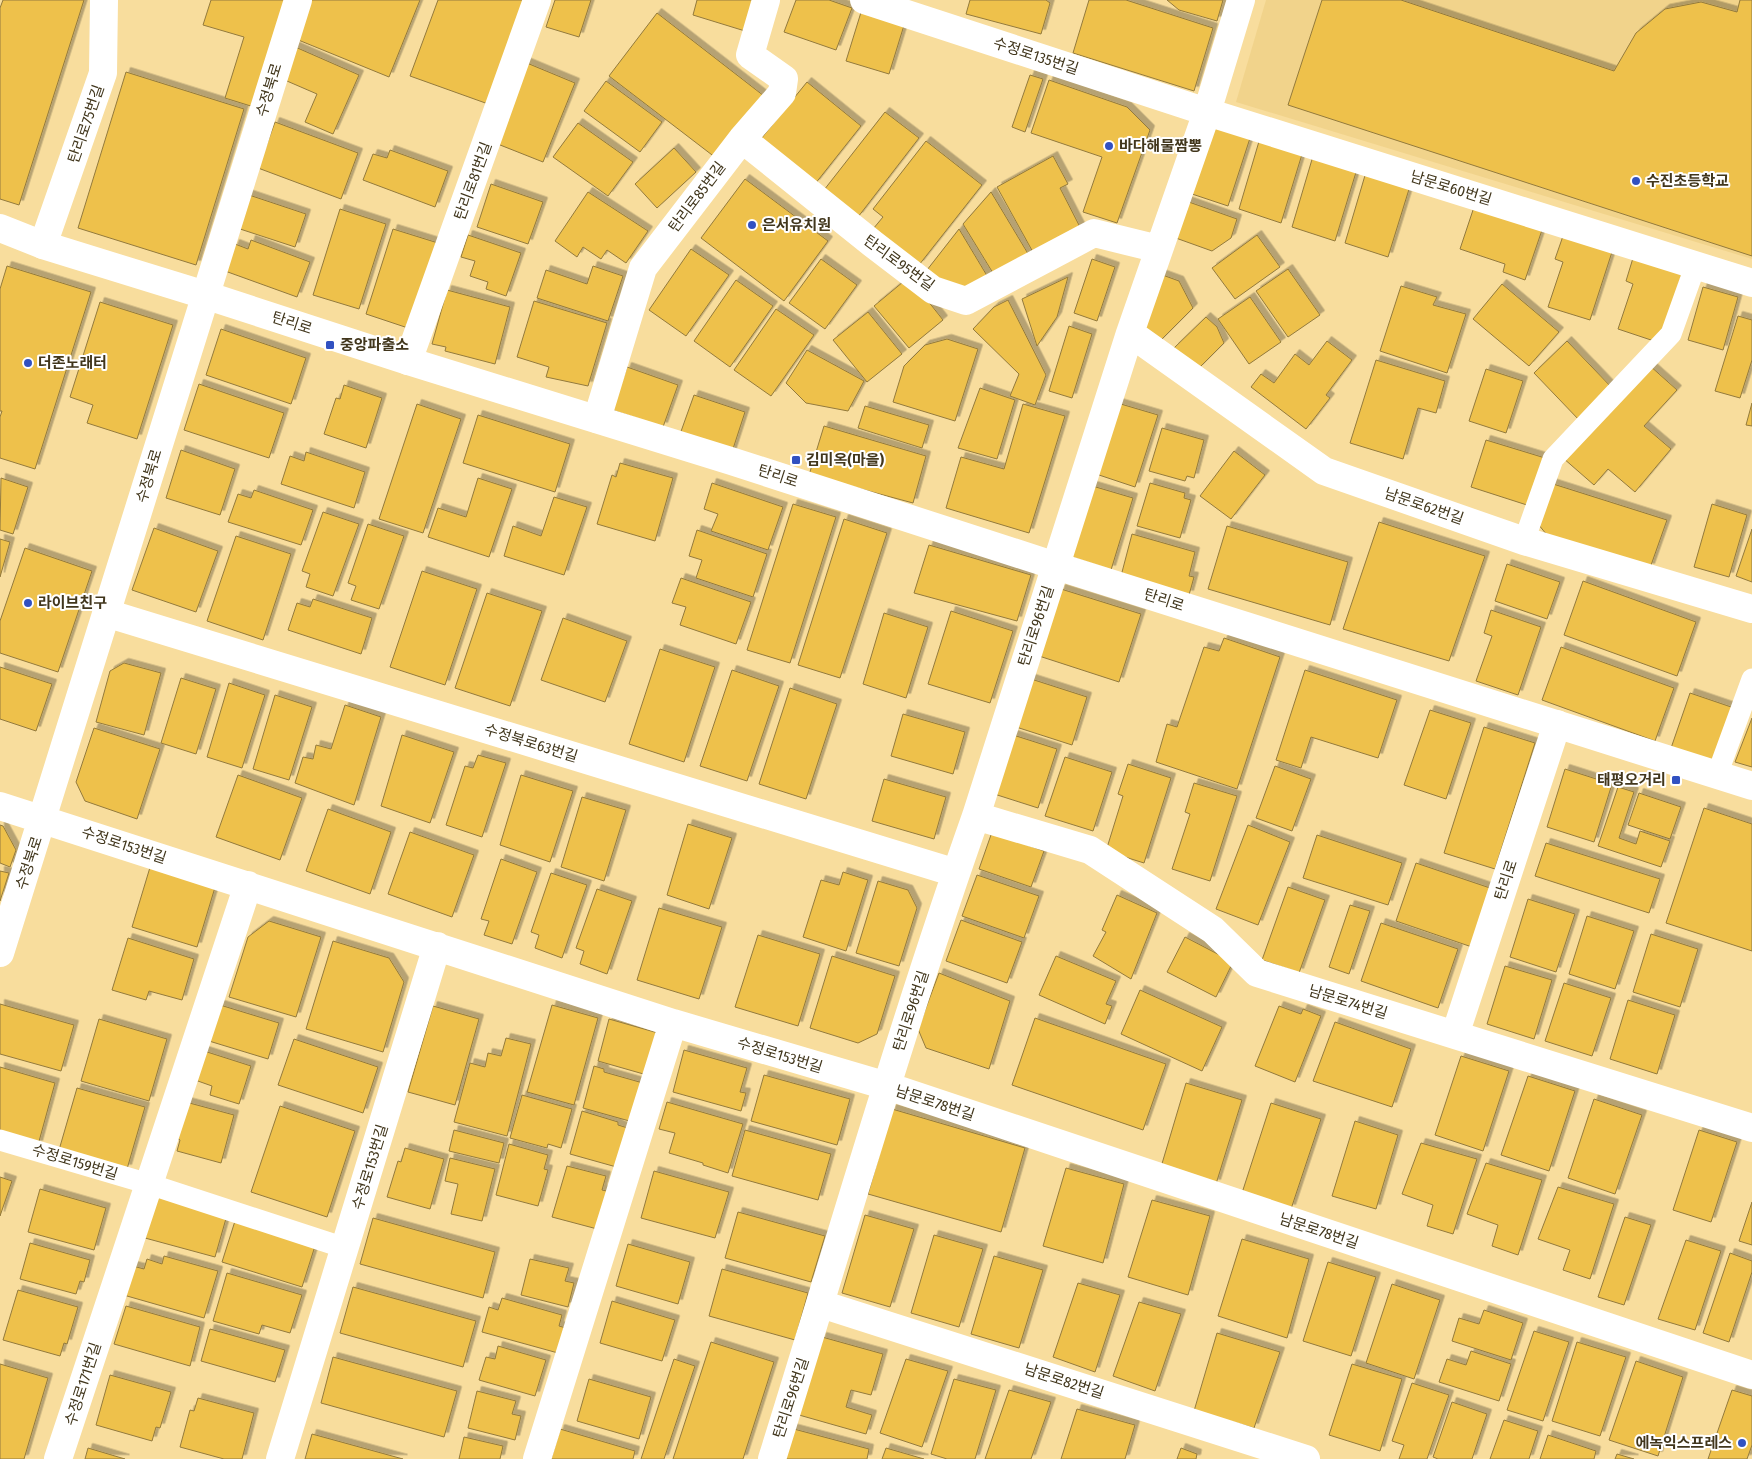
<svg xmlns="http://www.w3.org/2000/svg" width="1752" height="1459" font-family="'Fira Sans Condensed','Noto Sans KR',sans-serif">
<defs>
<filter id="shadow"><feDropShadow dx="4.5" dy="-4.5" stdDeviation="0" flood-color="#0004"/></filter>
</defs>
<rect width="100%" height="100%" fill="#f8dd9d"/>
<path fill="#f1d38b" d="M1266,0H1752V259L1236,102Z"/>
<path fill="#eec14c" stroke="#937a3c" filter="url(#shadow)" d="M3,0H84L19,205L0,199V8Z
M211,0H288L254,107L225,98L244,37L203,25Z
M306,0H420L389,77L291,37Z
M438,0H529L491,105L410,76Z
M555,0H591L579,37L546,27Z
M697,0H754L745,31L693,15Z
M796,0H829L852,8L836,50L784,32Z
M970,0H1046L1050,3L1041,34L966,14Z
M1089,0H1126L1213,28L1194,91L1073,53Z
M1167,0H1223L1217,21L1179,10Z
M1322,0H1401L1614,71L1636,33L1665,9L1701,2L1737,12L1740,0H1752V256L1288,105Z
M862,9L905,22L889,74L846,61Z
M657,13L764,96L716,158L609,76Z
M293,46L359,75L333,134L305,122L317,94L280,78Z
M522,61L575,83L543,162L490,141Z
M126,72L244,109L196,265L78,228Z
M1030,75L1043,79L1025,132L1012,127Z
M1049,80L1127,107L1150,130L1117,223L1083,212L1102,157L1031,133Z
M606,81L662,122L640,152L584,111Z
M807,82L861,126L815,184L760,140Z
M885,112L919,138L858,217L824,190Z
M275,122L358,153L341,199L258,168Z
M1207,122L1251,135L1228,206L1186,192Z
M578,123L633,162L608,196L553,157Z
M1260,138L1303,151L1281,223L1239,209Z
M926,141L982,185L919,265L873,229L883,217L873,209Z
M674,148L696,172L657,208L635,184Z
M390,150L448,171L435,207L363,180L373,154L387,158Z
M1053,156L1068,184L1060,188L1081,229L1034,254L997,187Z
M1313,156L1357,169L1335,241L1292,227Z
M1366,172L1410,186L1388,257L1345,243Z
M745,179L828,241L784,301L701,238Z
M491,184L543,202L528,244L477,227Z
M588,192L648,231L626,263L607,250L601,259L583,247L577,257L555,241Z
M991,192L1030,257L996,278L963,224Z
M246,194L306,214L295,247L234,227Z
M1186,201L1237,219L1231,238L1212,251L1173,237Z
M1474,207L1542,230L1525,280L1503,272L1505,264L1460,249Z
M340,209L386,224L359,309L313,295Z
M393,229L438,243L411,329L366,314Z
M959,229L989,279L970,290L945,285L927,270Z
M468,235L521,253L506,296L486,289L488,282L470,276L475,261L461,257Z
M1257,235L1280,267L1235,299L1212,268Z
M1563,236L1612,252L1590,320L1548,307L1563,262L1555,259Z
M251,240L310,262L297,297L225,271L235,244L248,249Z
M691,249L729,275L686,336L649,310Z
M1633,258L1682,274L1660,343L1618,329L1633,284L1626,281Z
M821,259L857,285L825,329L789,303Z
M1092,259L1115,267L1097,321L1074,313Z
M7,266L91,292L35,469L0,458V417L2,411H0V289Z
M593,266L623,276L608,321L537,298L546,270L587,284Z
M1288,269L1320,315L1288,337L1256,291Z
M1157,273L1179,281L1193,308L1158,343L1139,328Z
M909,277L943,320L909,348L874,306Z
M1068,277L1057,317L1037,346L1022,299Z
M736,280L773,306L730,367L694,341Z
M1502,284L1559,332L1529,366L1473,319Z
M1401,286L1437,297L1433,305L1466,314L1447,373L1380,351Z
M1703,287L1738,297L1723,350L1688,340Z
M447,290L510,307L495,364L445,351L446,347L432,344Z
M1250,297L1281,342L1249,364L1218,319Z
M1008,300L1046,375L1035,405L1010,396L1019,374L973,329L994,307Z
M534,301L607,323L588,386L546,377L549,367L517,357Z
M100,302L173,325L137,439L87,423L93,405L70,397Z
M776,309L814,335L771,396L734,370Z
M868,312L902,354L867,382L833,340Z
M1738,316L1752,320V360L1740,398L1715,391Z
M1206,317L1217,327L1224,343L1198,369L1174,348Z
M1069,326L1092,334L1072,398L1049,391Z
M221,329L306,358L291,404L206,375Z
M947,339L978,349L955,421L893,402L904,366L925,345Z
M1327,341L1352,360L1326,395L1330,398L1306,429L1251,387L1261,374L1274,383L1295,354L1309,365Z
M1567,341L1614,390L1580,421L1534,373Z
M807,350L864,381L848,411L806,403L786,383Z
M1376,360L1445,381L1436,413L1418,408L1403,459L1350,443Z
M1649,365L1677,390L1644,426L1671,449L1635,492L1608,469L1594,485L1563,458Z
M627,367L678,385L663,427L612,410Z
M1486,369L1523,381L1506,433L1469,421Z
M199,384L284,413L269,458L184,430Z
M344,385L382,398L366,448L324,434L336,398L340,399Z
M980,388L1015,400L997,459L958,448Z
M694,395L745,412L731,455L679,437Z
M1114,402L1158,415L1135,487L1093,473Z
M1752,403V426L1746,425Z
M417,404L461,419L423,533L379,519Z
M1023,404L1065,416L1029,533L946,508L961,457L1004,469Z
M865,406L929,425L922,448L858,428Z
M478,415L570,444L555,492L463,463Z
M824,426L926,456L913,503L809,475Z
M1162,428L1204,440L1194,478L1187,476L1185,481L1149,471Z
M1486,440L1545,458L1530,506L1471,487Z
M181,450L235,469L220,515L166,498Z
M1234,451L1265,475L1231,519L1200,496Z
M306,452L365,472L354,508L281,484L290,456L304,461Z
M620,463L673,478L655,541L597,524L612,475L616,477Z
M1,478L28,487L13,534L0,530Z
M478,478L512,489L489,557L428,537L438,508L466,517Z
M712,483L783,507L768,550L711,531L718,514L704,509Z
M1150,483L1185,493L1184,498L1191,500L1180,538L1137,526Z
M1550,483L1667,520L1650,568L1547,535L1538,524Z
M1089,485L1133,498L1111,570L1068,556Z
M254,490L313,510L301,545L228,522L238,494L251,498Z
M554,497L587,507L564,575L504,556L513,526L541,536Z
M793,504L836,517L790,663L747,650Z
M1712,504L1747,515L1729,577L1694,567Z
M323,512L359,524L333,596L306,587L310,574L302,571Z
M844,519L887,533L840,678L798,665Z
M1379,522L1485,556L1449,661L1343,629Z
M368,524L404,536L379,609L351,600L356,586L348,583Z
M1227,526L1348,562L1330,625L1208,589Z
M154,528L218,551L196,612L132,590Z
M1752,529V582L1736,576Z
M697,530L767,554L753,597L696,578L702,560L689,556Z
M1132,534L1195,552L1189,576L1194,577L1189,595L1121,576Z
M236,536L291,554L263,640L207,621Z
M0,539L10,542L0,577Z
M929,545L1031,575L1017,621L914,593Z
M25,548L92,571L58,672L0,653V621Z
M1507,564L1560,582L1547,619L1495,601Z
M422,571L477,589L445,685L390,667Z
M681,578L751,602L736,644L680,625L686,607L672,603Z
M1583,581L1696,622L1677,676L1564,635Z
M1061,589L1141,614L1119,682L1039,656Z
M487,593L542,611L510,706L455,688Z
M313,599L372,618L361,654L288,630L297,603L310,607Z
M1491,610L1541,627L1518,695L1476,681L1492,636L1484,633Z
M951,611L1013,631L990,703L928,684Z
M884,613L928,627L906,698L863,684Z
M563,618L627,641L605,702L541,680Z
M1224,638L1280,657L1237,789L1156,762L1167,724L1177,727L1204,647L1219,651Z
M1561,647L1674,688L1655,741L1542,700Z
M660,649L715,667L684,762L629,744Z
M124,663L161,673L144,735L96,722L110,671Z
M0,667L52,684L36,731L0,719Z
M732,670L779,686L747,781L700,766Z
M1305,670L1397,700L1378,758L1311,737L1301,768L1276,760Z
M181,678L216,689L196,754L161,743Z
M1028,678L1087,697L1072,745L1013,726Z
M229,683L265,695L242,768L207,757Z
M790,688L837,704L806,799L759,784Z
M1690,693L1737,709L1717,767L1670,751Z
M275,695L312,707L289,780L253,769Z
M345,705L381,717L354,805L295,783L303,757L313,759L316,745L331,749Z
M1430,710L1471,723L1446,799L1404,785Z
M903,714L965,732L953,774L891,756Z
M1752,718V767L1735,762Z
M1484,727L1535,743L1495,869L1444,853Z
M94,728L160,749L137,819L85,801L76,782Z
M1010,734L1057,749L1038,808L991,793Z
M402,735L454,752L430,823L381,806Z
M478,755L506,763L482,837L446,825L465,766L473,768Z
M1065,757L1112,772L1093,831L1045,816Z
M1128,764L1171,778L1144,863L1106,851L1123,796L1118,794Z
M1275,766L1311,779L1292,831L1256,818Z
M1565,769L1612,784L1594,842L1547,827Z
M238,775L302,798L280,860L216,837Z
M521,775L573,791L550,862L500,845Z
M884,779L946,797L934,839L872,821Z
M1194,783L1237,796L1210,881L1172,869L1190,814L1185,812Z
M1618,787L1634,792L1619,838L1636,844L1640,831L1670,841L1661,867L1598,846Z
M1639,793L1681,807L1670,839L1628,825Z
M582,797L626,810L604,881L561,867Z
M1704,808L1752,824V951L1666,923Z
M328,809L391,832L370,894L306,871Z
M688,824L732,838L709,909L667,895Z
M0,825L3,826L16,850L10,867L0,863Z
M1248,825L1290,842L1258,925L1216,909Z
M410,832L474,855L452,917L388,894Z
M992,832L1044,851L1031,887L979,869Z
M1317,835L1402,863L1388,905L1303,878Z
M1546,843L1660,879L1649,913L1535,876Z
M501,859L537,872L512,944L484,935L489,921L481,919Z
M1416,863L1493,889L1472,947L1396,921Z
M151,864L216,884L197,947L132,927Z
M0,871L9,873L0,901Z
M843,872L868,880L846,951L803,937L821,880L839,885Z
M551,873L587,885L562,958L535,948L539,935L531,932Z
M977,875L1039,896L1024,938L962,916Z
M878,881L908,890L917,908L899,966L856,953Z
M1288,887L1325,900L1299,973L1262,960Z
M597,889L632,901L607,974L580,964L584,951L576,948Z
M1117,895L1157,913L1131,979L1093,956L1106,932L1102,930Z
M1528,899L1575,914L1556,972L1510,957Z
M1350,905L1370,911L1349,974L1329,967Z
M659,908L722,927L699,999L637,980Z
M1587,916L1634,931L1615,989L1569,974Z
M961,920L1022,942L1007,983L946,961Z
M269,921L321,937L296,1017L229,997L248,937Z
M1381,923L1458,949L1438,1008L1361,981Z
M1651,934L1698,949L1680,1007L1633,992Z
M758,935L820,954L798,1026L735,1007Z
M1185,937L1233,962L1216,997L1167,972Z
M128,938L194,959L182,1000L149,991L146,1000L112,990Z
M333,941L389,958L404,982L383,1052L306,1029Z
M832,956L895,976L877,1034L858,1043L810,1028Z
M1056,956L1116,981L1106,1004L1112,1006L1105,1024L1039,995Z
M1505,966L1552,980L1534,1039L1487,1024Z
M939,973L1010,1001L989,1069L926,1048L918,1029Z
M1564,983L1611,998L1592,1056L1545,1041Z
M1140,990L1222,1027L1202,1071L1121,1034Z
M1628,1000L1675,1015L1657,1074L1610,1059Z
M0,1004L74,1025L61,1071L0,1054Z
M220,1005L279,1023L268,1059L209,1041Z
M552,1005L598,1018L574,1105L527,1092Z
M433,1006L479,1019L455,1105L408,1092Z
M1279,1006L1301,1014L1303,1009L1321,1016L1295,1082L1255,1066Z
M1035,1018L1166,1064L1143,1130L1012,1085Z
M99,1019L167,1039L149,1101L81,1081Z
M609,1019L658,1033L647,1075L598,1061Z
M1335,1022L1411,1049L1392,1107L1313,1081Z
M506,1038L531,1044L507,1136L454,1122L470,1063L485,1067L488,1053L501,1056Z
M294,1039L378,1067L363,1113L278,1085Z
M684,1050L747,1068L740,1092L746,1093L741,1111L673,1092Z
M204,1051L251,1066L239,1104L210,1095L212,1086L195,1080Z
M1461,1056L1509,1071L1483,1151L1435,1135Z
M594,1066L604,1069V1072L643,1083L633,1122L583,1108Z
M0,1067L55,1083L38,1145L0,1134Z
M764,1075L850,1099L837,1145L751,1121Z
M1528,1076L1575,1091L1549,1171L1501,1155Z
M1186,1083L1242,1100L1216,1184L1161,1167Z
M77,1088L145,1107L127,1169L59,1150Z
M522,1095L572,1109L561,1148L548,1144L547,1148L510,1138Z
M1594,1099L1642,1115L1615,1194L1568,1178Z
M182,1101L234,1115L221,1163L177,1151L180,1140L173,1135Z
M667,1102L743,1124L728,1173L703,1165V1163L669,1153L675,1133L659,1129Z
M1271,1103L1321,1119L1291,1209L1242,1193Z
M280,1106L355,1131L327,1217L251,1192Z
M892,1109L1025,1148L1001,1232L868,1194Z
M582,1111L618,1122V1125L631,1129L620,1168L570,1154Z
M1355,1121L1398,1135L1376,1209L1332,1196Z
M454,1130L504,1143L499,1163L449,1151Z
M745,1130L831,1154L818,1200L732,1176Z
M1699,1130L1737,1142L1711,1222L1673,1210Z
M1421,1143L1477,1159L1453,1234L1427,1226L1433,1205L1402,1194Z
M509,1144L548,1155L544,1169L548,1170L538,1206L496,1195Z
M405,1148L444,1159L430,1209L387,1197L398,1161L401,1162Z
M450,1158L495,1169L482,1221L451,1214L458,1184L445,1181Z
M1486,1163L1542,1180L1518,1255L1492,1246L1498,1225L1467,1214Z
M567,1166L606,1176L602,1190L611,1192L601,1230L552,1217Z
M1066,1168L1124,1184L1103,1263L1043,1246Z
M654,1171L729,1192L715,1238L641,1218Z
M0,1177L12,1181L0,1216Z
M1558,1187L1614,1204L1590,1279L1563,1270L1570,1250L1538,1239Z
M40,1189L106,1208L94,1250L28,1232Z
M157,1195L227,1215L215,1257L145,1238Z
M1152,1200L1210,1216L1188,1295L1128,1277Z
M1752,1202V1245L1739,1241Z
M738,1212L825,1236L811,1282L725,1258Z
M865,1215L914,1229L890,1307L842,1293Z
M1625,1217L1651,1225L1624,1305L1598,1297Z
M373,1218L495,1252L483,1298L360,1264Z
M235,1221L315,1246L302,1287L222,1262Z
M934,1235L983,1249L959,1327L911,1313Z
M1242,1239L1309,1259L1287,1338L1218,1316Z
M1686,1240L1721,1251L1695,1330L1658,1319Z
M30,1243L90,1260L84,1282L80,1281L76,1294L20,1279Z
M628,1244L690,1262L678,1304L616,1286Z
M1730,1253L1752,1261V1272L1729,1342L1703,1333Z
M164,1256L218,1271L204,1318L120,1294L129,1265L144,1269L147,1259L162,1264Z
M994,1256L1043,1270L1019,1348L971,1334Z
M530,1259L569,1268L565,1281L574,1283L568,1307L521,1295Z
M1328,1262L1376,1277L1351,1356L1303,1341Z
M722,1269L808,1293L795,1340L709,1316Z
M227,1273L302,1295L290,1333L262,1325L259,1334L213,1321Z
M1078,1283L1120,1295L1095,1372L1053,1357Z
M1392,1284L1440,1300L1414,1379L1366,1363Z
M353,1287L476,1321L463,1367L340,1333Z
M18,1290L78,1307L67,1344L64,1343L60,1356L3,1340Z
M502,1298L562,1315L559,1326L566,1328L558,1353L482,1332L489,1307L498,1310Z
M612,1301L675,1320L662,1361L600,1343Z
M1139,1302L1181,1314L1155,1391L1113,1376Z
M126,1306L200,1327L190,1366L114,1344Z
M1484,1310L1523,1323L1511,1360L1452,1341L1459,1318L1479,1324Z
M210,1329L285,1350L275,1382L201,1361Z
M1534,1331L1569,1342L1543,1421L1507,1410Z
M1217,1333L1280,1352L1254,1428L1194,1411Z
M822,1337L883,1354L871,1395L851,1390L846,1407L872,1415L866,1434L799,1415Z
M711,1342L774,1362L743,1459H673Z
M1577,1342L1626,1357L1600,1436L1552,1421Z
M498,1346L546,1360L535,1396L479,1380L486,1357L495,1359Z
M1471,1351L1511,1364L1499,1401L1439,1382L1447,1359L1466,1365Z
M333,1357L457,1391L444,1437L321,1403Z
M674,1359L695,1366L664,1459H641Z
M906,1359L948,1371L922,1447L880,1433Z
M1636,1361L1683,1377L1658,1456L1609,1440Z
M0,1364L48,1378L24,1459H0Z
M1352,1364L1402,1379L1380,1451L1329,1435Z
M110,1375L171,1392L160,1428L156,1427L152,1441L96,1425Z
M589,1379L651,1397L639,1439L577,1421Z
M954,1379L996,1390L975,1459H947L931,1454Z
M1412,1383L1449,1395L1427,1459H1399L1404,1445L1392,1441Z
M1009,1390L1051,1402L1031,1459H985Z
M1732,1390L1752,1396V1445L1747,1459H1708Z
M477,1391L516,1401L512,1414L521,1416L515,1440L468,1428Z
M198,1398L254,1413L242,1459H224L180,1447L190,1410L194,1411Z
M1452,1402L1487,1414L1472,1459H1438L1433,1457Z
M1077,1409L1135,1425L1125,1459H1061Z
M1504,1420L1538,1431L1529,1459H1490Z
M790,1428L869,1449L867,1459H782Z
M560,1429L635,1451L633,1459H551Z
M312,1434L403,1459H305Z
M1548,1435L1596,1451L1594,1459H1540Z
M464,1437L503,1446L500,1459H459Z
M88,1448L125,1459H85Z
M886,1448L924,1459H882Z
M1181,1448L1197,1454L1196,1459H1177Z
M1617,1454L1634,1459H1615Z"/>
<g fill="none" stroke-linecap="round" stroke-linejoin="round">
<path stroke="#fff" stroke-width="21" d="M1524,541L1553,459L1671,334L1696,264
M1717,775L1752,679
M0,1140L149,1184L345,1248"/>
<path stroke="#fff" stroke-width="28" d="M864,0L1207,112L1752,283
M742,139L873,244L933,290L966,301L1094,233L1159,249
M43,245L103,73L104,0
M1130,333L1324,471L1524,541L1752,609
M408,361L537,0
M597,419L643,268L742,139L782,93L784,79L750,55L766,0
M106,613L956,873
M0,806L673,1023L887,1086L1752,1375
M976,816L1090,850L1213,930L1257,973L1752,1128
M0,953L298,0
M1455,1035L1557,724
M821,1304L1306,1459
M58,1459L248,885
M280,1459L437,946
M537,1459L673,1023
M772,1459C839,1245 901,1028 976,816L1130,333L1207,112L1241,0"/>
<path stroke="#fff" stroke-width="28" d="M0,228L43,245L205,295L408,361L731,461L1056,566L1752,786"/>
</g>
<g fill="#3151c1" stroke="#fff" stroke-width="2">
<circle cx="1109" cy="146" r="5"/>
<circle cx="1636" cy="181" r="5"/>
<circle cx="752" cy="225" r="5"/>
<rect x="325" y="340" width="10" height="10" rx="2.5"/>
<circle cx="28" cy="363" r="5"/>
<rect x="791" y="455" width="10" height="10" rx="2.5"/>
<circle cx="28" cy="603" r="5"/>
<rect x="1671" y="775" width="10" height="10" rx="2.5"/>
<circle cx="1742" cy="1443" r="5"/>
</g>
<g text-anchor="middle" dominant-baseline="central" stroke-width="4" stroke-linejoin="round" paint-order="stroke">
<g font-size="15" fill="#41361c" stroke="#fff">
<text transform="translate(1036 56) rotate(18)">수정로135번길</text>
<text transform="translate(269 90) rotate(-73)">수정북로</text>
<text transform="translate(86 124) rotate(-71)">탄리로75번길</text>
<text transform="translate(473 181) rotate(-70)">탄리로81번길</text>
<text transform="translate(1451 188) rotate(17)">남문로60번길</text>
<text transform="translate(697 197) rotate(-53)">탄리로85번길</text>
<text transform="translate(899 263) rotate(36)">탄리로95번길</text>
<text transform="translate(292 323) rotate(18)">탄리로</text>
<text transform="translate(149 476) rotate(-73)">수정북로</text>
<text transform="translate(778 476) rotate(18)">탄리로</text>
<text transform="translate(1424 506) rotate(19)">남문로62번길</text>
<text transform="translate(1164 600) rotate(18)">탄리로</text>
<text transform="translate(1036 626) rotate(-72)">탄리로96번길</text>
<text transform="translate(531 743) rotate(17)">수정북로63번길</text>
<text transform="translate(124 845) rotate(18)">수정로153번길</text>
<text transform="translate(29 863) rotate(-72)">수정북로</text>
<text transform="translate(1506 880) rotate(-72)">탄리로</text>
<text transform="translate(1348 1002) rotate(17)">남문로74번길</text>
<text transform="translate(911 1011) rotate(-72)">탄리로96번길</text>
<text transform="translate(780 1055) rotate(17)">수정로153번길</text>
<text transform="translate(935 1103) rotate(18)">남문로78번길</text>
<text transform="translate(75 1162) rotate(17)">수정로159번길</text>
<text transform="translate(370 1167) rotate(-73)">수정로153번길</text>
<text transform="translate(1319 1231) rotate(18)">남문로78번길</text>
<text transform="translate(1064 1381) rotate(18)">남문로82번길</text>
<text transform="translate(83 1384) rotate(-72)">수정로171번길</text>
<text transform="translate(791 1398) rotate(-72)">탄리로96번길</text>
</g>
<g font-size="15" font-weight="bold" fill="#41361c" stroke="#fff" text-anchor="start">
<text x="1119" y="146">바다해물짬뽕</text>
<text x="1646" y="181">수진초등학교</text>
<text x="762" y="225">은서유치원</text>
<text x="340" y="345">중앙파출소</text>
<text x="38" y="363">더존노래터</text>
<text x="806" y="460">김미옥(마을)</text>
<text x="38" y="603">라이브친구</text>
<text x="1666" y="780" text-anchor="end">태평오거리</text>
<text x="1732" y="1443" text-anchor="end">에녹익스프레스</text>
</g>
</g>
</svg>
